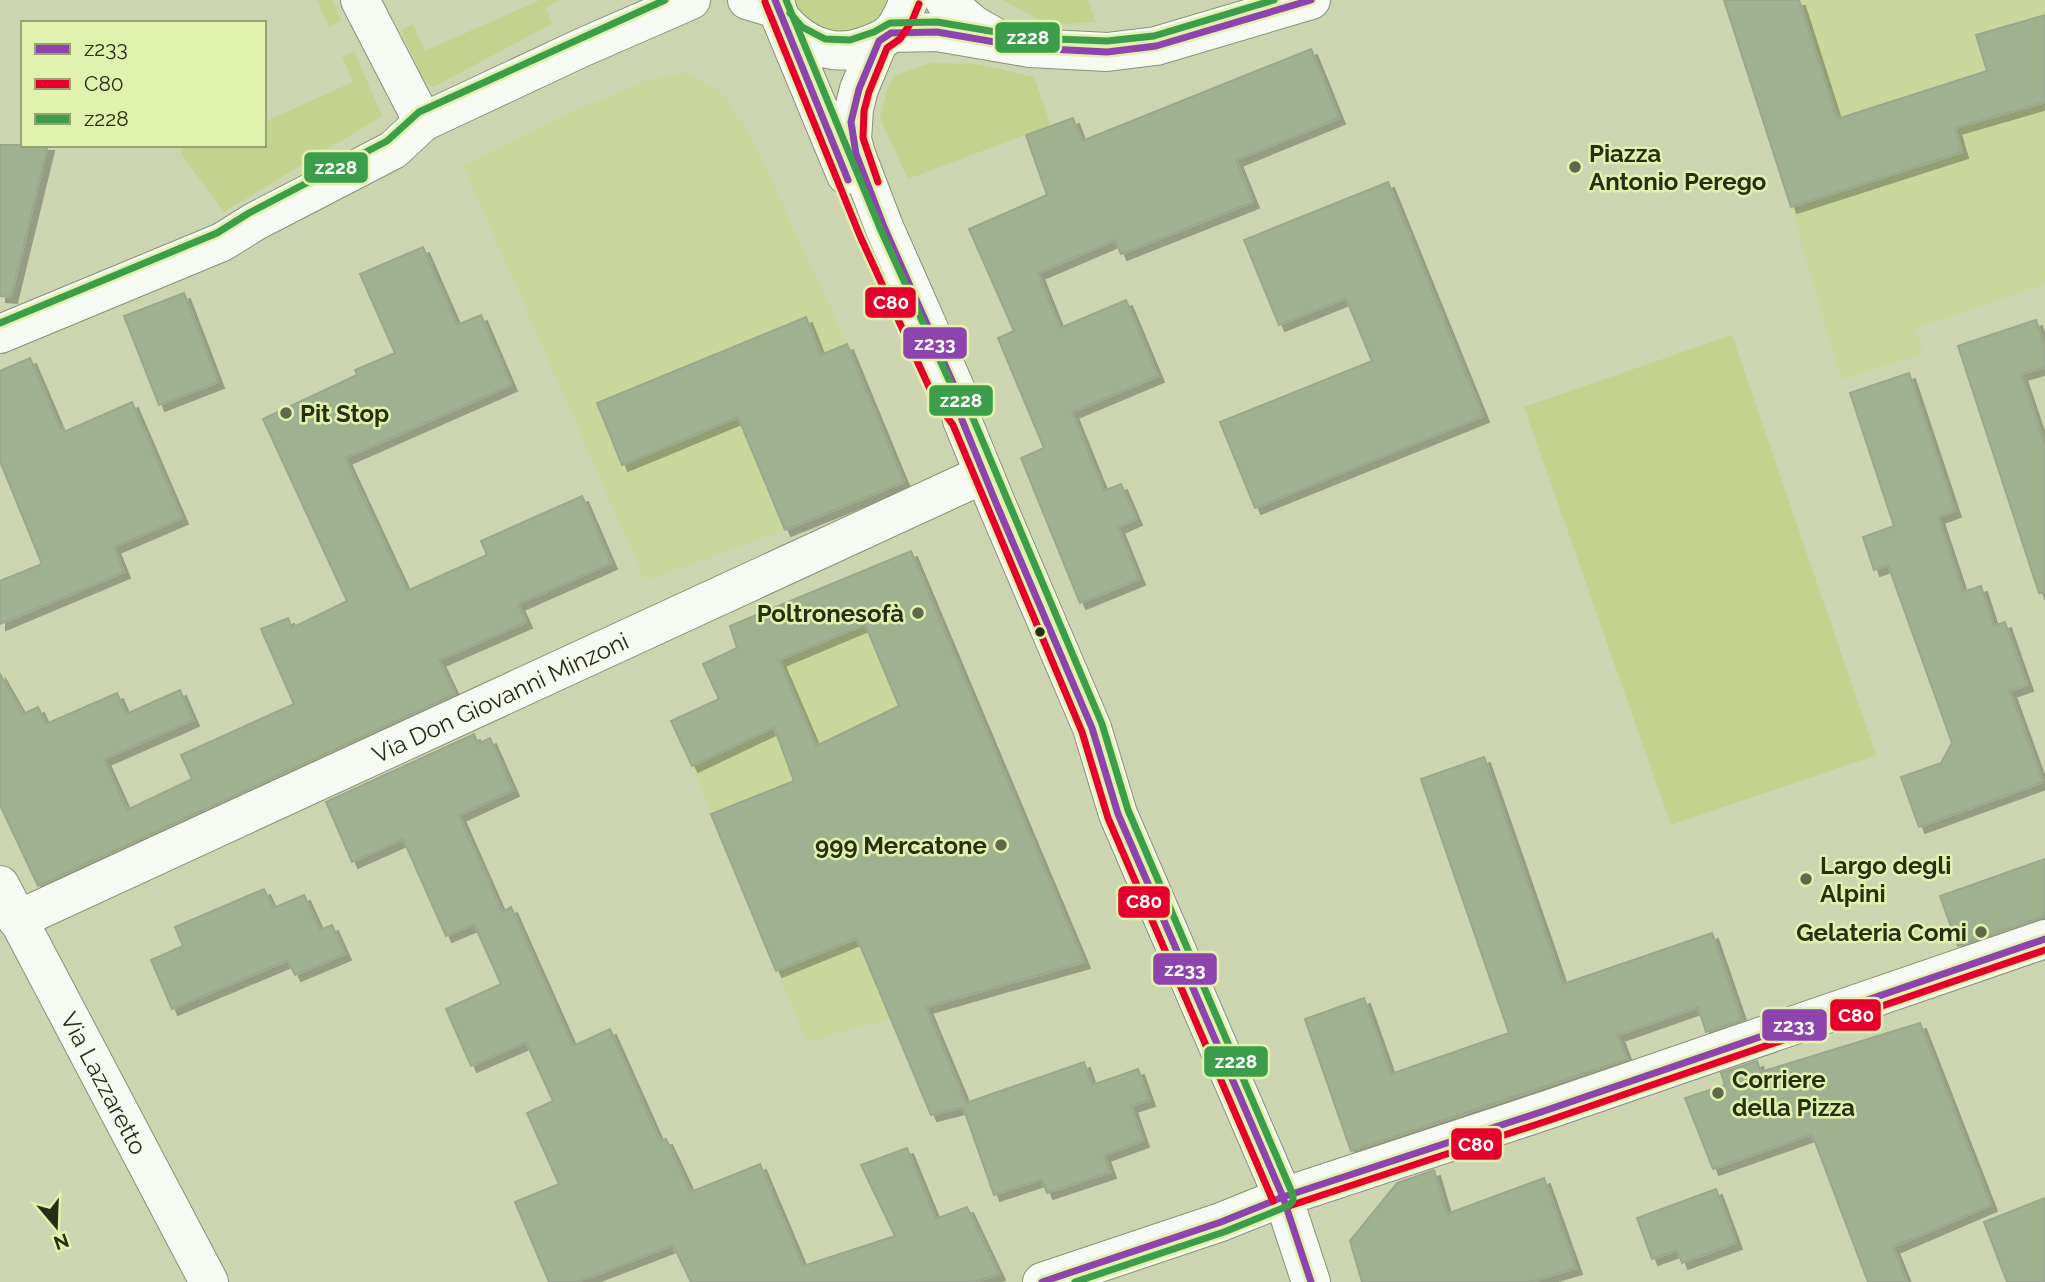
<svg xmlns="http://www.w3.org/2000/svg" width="2045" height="1282" font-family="Raleway,sans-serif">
<defs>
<filter id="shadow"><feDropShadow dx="6" dy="6" stdDeviation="0" flood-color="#0004"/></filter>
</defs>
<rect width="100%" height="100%" fill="#ccd5b0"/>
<path fill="#c9d79d" d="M1724,0H2045V284L1914,329L1924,353L1841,380L1791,207Z
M685,73L723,93L753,140L847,344L904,482L785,530L645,581L463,165L563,115L651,79Z
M911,551L1084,962L807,1042L692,766L774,727L737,648L730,626Z"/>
<path fill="#c3d28e" d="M317,0H332L341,21L329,27Z
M540,0H560L546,8L552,24L433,87L422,77L401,30L413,24L425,51Z
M790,0H892C871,44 847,35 808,26Z
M1003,0H1088L1096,22L1049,25Z
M354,51L382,116L224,212L184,158L179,145H264V122L353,82L342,57Z
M930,63L977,64L1034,77L1051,125L908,179L880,118L887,90L894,76Z
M1732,335L1876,755L1671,825L1524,407Z"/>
<path fill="#9fb18f" stroke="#9ba78c" stroke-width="2" fill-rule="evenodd" filter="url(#shadow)" d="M1724,0H1799L1837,119L1987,71L1976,35L2045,15V102L1955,128L1962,152L1791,207Z
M1311,49L1339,118L1236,160L1253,202L1121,254L1115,240L1038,273L1060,328L1126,300L1158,376L1072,412L1104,491L1121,484L1136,519L1118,527L1139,579L1080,603L1021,458L1044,448L998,338L1014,331L969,229L1047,195L1026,135L1073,118L1082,141Z
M0,145H48L11,297L0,296Z
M1388,182L1483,416L1255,508L1220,422L1372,361L1346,298L1279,325L1244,240Z
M423,247L457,325L481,315L511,385L345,458L407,591L487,555L481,541L582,496L611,563L518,604L526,622L439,660L455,694L38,886L0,805V674L23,714L38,707L46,724L117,693L126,714L180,690L193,720L104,759L127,810L192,779L181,755L294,704L261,629L288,618L292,628L347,601L263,419L357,375L355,370L395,353L360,274Z
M184,293L218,382L159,405L124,316Z
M806,317L821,355L847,344L904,482L785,530L738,417L622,465L597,403Z
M2036,320L2045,348V367L2021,374L2045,446V593H2039L1958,346Z
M30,358L60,428L62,427L64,432L132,402L182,518L114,547L124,572L0,624V581L42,564L0,461V371Z
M1909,373L1955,511L1938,517L1963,592L1981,586L1994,626L2005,622L2027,685L2010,691L2043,782L1919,827L1901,777L1941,763L1952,743L1888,565L1874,570L1863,537L1894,526L1850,393Z
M911,551L1084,962L926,1007L966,1103L1084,1062L1092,1085L1138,1069L1149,1100L1131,1106L1143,1141L1104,1155L1110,1172L1047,1193L1042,1179L994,1195L963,1107L931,1115L857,938L776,971L711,814L794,781L774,727L692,766L671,721L719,699L703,664L737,648L730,626ZM865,624L899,706L816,746L779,660Z
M474,734L478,744L490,738L513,790L459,815L502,912L511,907L573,1046L610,1029L660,1141L666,1139L691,1192L760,1164L803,1266L895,1236L861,1165L907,1148L936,1219L967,1207L999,1274L973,1282H691L673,1245L577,1282H549L515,1202L559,1184L527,1113L553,1101L526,1042L471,1066L446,1009L501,984L474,924L446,936L403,839L352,862L326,802Z
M1484,757L1563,984L1712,933L1742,1020L1706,1032L1698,1007L1618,1035L1627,1059L1351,1151L1305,1019L1364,998L1391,1074L1509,1033L1421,779Z
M2045,859V916L1958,946L1940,896Z
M264,889L273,908L304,895L320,930L332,925L345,954L295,975L288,960L172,1009L151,960L183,946L175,927Z
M1920,1023L1991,1205L1893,1247L1907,1282H1868L1812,1134L1713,1169L1685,1098L1725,1085L1721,1073L1757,1061L1761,1072Z
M1434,1170L1447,1214L1544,1178L1576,1268L1529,1282H1362L1350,1241L1397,1183Z
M1716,1189L1736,1243L1682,1263L1677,1250L1652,1259L1637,1218Z
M2045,1198V1282H2007L1984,1222Z"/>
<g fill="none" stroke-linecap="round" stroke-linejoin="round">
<defs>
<g id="street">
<path d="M360,0L423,122"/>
<path d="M747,0L777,9"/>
<path d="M944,0L974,25L995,37"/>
<path d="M891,33L937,32L1030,48L1107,52L1156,46L1311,0"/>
<path d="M0,334L222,242L254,222L393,150L423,122L581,48L691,0"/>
<path id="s1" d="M0,885L209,1282"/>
<path id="s2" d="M17,920L984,474"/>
<path d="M1042,1282L1221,1222L1283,1197L1547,1110L2045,939"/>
</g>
<path id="secondary" d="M775,0L777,9L846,175
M782,20C804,45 833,58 865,46C874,43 883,40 890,34C899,25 904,12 909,0
M879,41L859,89L854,109L852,139L856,154L884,227L956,390L962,420L996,503L1092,728L1118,814L1283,1197L1311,1282"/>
</defs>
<use href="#street" stroke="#8a9174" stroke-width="40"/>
<use href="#secondary" stroke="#8a9174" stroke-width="40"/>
<use href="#street" stroke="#f7f9f3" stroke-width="38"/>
<use href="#secondary" stroke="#f7f9f3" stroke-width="38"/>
<defs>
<path id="bus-1" d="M775,0L848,180
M891,33L879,41L859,89L851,122L856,154L884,227L956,390L962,420L996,503L1092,728L1118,814L1283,1197L1311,1282
M891,33L937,32L1030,48L1107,52L1156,46L1311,0
M1042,1282L1221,1222L1283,1197L1547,1110L2045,939"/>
<path id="bus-2" d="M765,2L860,236L935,400L953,425L1082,732L1108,818L1273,1201
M878,182L863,138L864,111L869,92L887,48L900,39L912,21L919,4
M1286,1207L1550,1120L2045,950"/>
<path id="bus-3" d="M786,0L880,228L954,391L972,416L1102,724L1128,810L1293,1195V1201L1288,1206L1224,1232L1075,1282
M790,13L802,27L825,39L850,40L874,32L890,23L937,22L1031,38L1107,41L1154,36L1274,0
M0,323L217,233L249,213L387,141L419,112L665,0"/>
</defs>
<use href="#bus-1" stroke="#e1f1ae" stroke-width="12"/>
<use href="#bus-2" stroke="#e1f1ae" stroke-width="12"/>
<use href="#bus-3" stroke="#e1f1ae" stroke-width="12"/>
<use href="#bus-1" stroke="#8e44ad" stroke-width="7"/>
<use href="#bus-2" stroke="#e4002b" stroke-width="7"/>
<use href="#bus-3" stroke="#3c9d4a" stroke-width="7"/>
</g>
<g fill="#61684a" stroke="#e1f1ae" stroke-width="2.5">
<circle cx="1575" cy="167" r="7"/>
<circle cx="286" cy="413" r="7"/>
<circle cx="918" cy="613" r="7"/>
<circle cx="1001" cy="845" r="7"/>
<circle cx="1806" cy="879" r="7"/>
<circle cx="1981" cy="932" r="7"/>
<circle cx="1718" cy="1093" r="7"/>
</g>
<circle fill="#282e13" stroke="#e1f1ae" stroke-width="2.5" cx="1040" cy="632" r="6"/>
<g text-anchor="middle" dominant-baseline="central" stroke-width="5" stroke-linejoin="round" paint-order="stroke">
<g font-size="24" font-weight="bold" fill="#282e13" stroke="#e1f1ae" text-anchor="start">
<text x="1589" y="153">Piazza<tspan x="1589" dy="28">Antonio Perego</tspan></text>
<text x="300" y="413">Pit Stop</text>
<text x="904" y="613" text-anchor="end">Poltronesofà</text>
<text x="987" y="845" text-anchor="end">999 Mercatone</text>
<text x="1820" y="865">Largo degli<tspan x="1820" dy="28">Alpini</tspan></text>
<text x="1967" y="932" text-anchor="end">Gelateria Comi</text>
<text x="1732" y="1079">Corriere<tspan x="1732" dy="28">della Pizza</tspan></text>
</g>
<g font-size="24" fill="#282e13" stroke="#e1f1ae">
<text stroke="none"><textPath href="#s2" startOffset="532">Via Don Giovanni Minzoni</textPath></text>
<text stroke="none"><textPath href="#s1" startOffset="224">Via Lazzaretto</textPath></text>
</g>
</g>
<g stroke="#e1f1ae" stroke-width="2.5">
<rect x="994" y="21" width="67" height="33" rx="7" fill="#3c9d4a"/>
<rect x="303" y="151" width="66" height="33" rx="7" fill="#3c9d4a"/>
<rect x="864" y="286" width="53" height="33" rx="7" fill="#e4002b"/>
<rect x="902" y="326" width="66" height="34" rx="7" fill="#8e44ad"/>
<rect x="928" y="384" width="66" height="33" rx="7" fill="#3c9d4a"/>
<rect x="1117" y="885" width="54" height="34" rx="7" fill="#e4002b"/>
<rect x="1152" y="952" width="66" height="34" rx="7" fill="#8e44ad"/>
<rect x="1829" y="998" width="53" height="34" rx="7" fill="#e4002b"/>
<rect x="1761" y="1008" width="67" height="34" rx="7" fill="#8e44ad"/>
<rect x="1203" y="1045" width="66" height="33" rx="7" fill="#3c9d4a"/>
<rect x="1450" y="1127" width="53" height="34" rx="7" fill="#e4002b"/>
</g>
<g font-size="19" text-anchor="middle" font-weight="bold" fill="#fff">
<text x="1028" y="44">z228</text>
<text x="336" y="174">z228</text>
<text x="891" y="309">C80</text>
<text x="935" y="350">z233</text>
<text x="961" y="407">z228</text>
<text x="1144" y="908">C80</text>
<text x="1185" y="976">z233</text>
<text x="1856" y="1022">C80</text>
<text x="1794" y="1032">z233</text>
<text x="1236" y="1068">z228</text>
<text x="1476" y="1151">C80</text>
</g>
<rect x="21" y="21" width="245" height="126" fill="#e1f1ae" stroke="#97a370" stroke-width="2"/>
<rect x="35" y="44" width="35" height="10" fill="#8e44ad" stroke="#97a370" stroke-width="2"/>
<text x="84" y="56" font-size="21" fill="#282e13">z233</text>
<rect x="35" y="79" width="35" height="10" fill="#e4002b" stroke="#97a370" stroke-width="2"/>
<text x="84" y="91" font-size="21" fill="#282e13">C80</text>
<rect x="35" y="114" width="35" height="10" fill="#3c9d4a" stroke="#97a370" stroke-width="2"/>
<text x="84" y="126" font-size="21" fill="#282e13">z228</text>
<g transform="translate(56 1226) rotate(161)" stroke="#e1f1ae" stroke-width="5" paint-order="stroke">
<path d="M0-5L12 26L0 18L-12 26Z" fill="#282e13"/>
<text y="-10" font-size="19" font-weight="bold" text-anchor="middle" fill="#282e13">N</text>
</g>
</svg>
